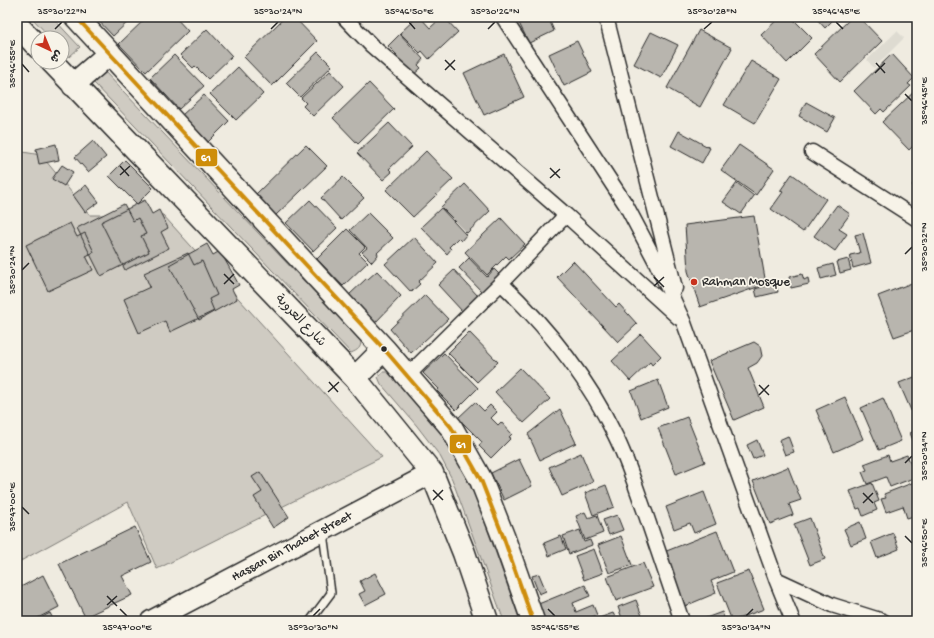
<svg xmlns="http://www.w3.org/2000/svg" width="934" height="638" font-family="'Gochi Hand','Playpen Sans Arabic',sans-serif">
<rect width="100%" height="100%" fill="#efebe0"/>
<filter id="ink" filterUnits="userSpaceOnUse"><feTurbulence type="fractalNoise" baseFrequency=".025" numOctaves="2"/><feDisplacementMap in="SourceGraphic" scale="8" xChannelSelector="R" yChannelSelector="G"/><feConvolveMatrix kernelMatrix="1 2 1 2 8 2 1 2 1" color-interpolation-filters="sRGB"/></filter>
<g filter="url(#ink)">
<path fill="#dedbd1" d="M897,31L904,38L874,68L867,60Z"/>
<path fill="#cfcbc2" stroke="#7d7b76" d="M31,17H52L80,47L69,57L62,50V38H51Z
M104,71L361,341C361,348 358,350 351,353L93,82Z
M17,151L41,155L90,215H163L382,457L157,569L128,502L17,563Z
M382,372H390L433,422L456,457L477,500L520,621H504L452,479L440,456L417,426L381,384L378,377Z"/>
<path fill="#b8b5ae" stroke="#2b2b2b" d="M95,17H133L113,36Z
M147,17H175L188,31L146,72L119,44Z
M285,17H294L317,41L272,86L244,57Z
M417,17H420L430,28L442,17H444L458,32L429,59L422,51L420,53L400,33Z
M516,17H548L554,31L529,43Z
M577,17H587L579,22Z
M635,17H654L636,22Z
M780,17H791L812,38L787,63L761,35Z
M815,17H836L825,28Z
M852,17H859L882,41L840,82L814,54Z
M207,29L232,56L208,79L195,66L193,68L180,55Z
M699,30L732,48L700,107L667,88Z
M651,32L678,45L661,78L634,64Z
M400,34L423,59L418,65L421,68L410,78L392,59L397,55L388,46Z
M577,41L592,72L564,86L549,54Z
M318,52L332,66L300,97L286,83Z
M504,54L524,97L484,115L464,73Z
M892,54L914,78L908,84L911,86L884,112L881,109L876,114L854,91Z
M174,55L204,86L179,109L150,78Z
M751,61L781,79L755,123L724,105Z
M238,67L263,94L236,120L210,94Z
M330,71L344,86L313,116L303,106L306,103L301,98Z
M369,83L394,109L358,144L333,118Z
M917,89V142L909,150L882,122Z
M204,95L229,121L208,142L182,115Z
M806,102L835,118L827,132L799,116Z
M389,123L412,147L389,169L392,172L383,180L357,153Z
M679,131L710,148L702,163L671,146Z
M93,141L106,157L88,172L75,157Z
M56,144L59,160L39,164L36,149Z
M306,145L327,166L275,216L255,195Z
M739,145L774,169L756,195L721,170Z
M426,151L453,179L413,217L386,190Z
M125,160L153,188L137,204L109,176Z
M62,165L73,172L64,186L52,179Z
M792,174L826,199L803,232L771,209L783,192L780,191Z
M343,177L364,198L341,220L321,198Z
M917,180V190L912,185Z
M737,183L754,196L741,214L723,202Z
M465,184L490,211L467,233L441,207Z
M86,185L99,202L85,212L73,195Z
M145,200L152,214L159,210L168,228L161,232L169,248L125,270L101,222Z
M310,200L337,228L313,251L286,223Z
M124,204L133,221L138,218L146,234L141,236L149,252L101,276L77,228Z
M837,205L850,214L839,229L847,234L835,251L814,236Z
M441,208L466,235L461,241L458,238L449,247L451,249L447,254L421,227Z
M368,213L393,238L377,253L378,255L372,262L362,252L367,248L350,230Z
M754,216L766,284L700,307L688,271L685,225Z
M501,218L525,244L509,259L506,256L487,275L465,252Z
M70,223L77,237L85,233L94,252L86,256L93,270L48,291L26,245Z
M347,229L365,247L359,253L368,262L343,286L317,259Z
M863,233L871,263L853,268L850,255L860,253L855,235Z
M414,237L438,263L418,282L420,284L411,292L385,264Z
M207,244L213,255L220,251L239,285L232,289L237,299L199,320L169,265Z
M188,253L194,265L202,261L217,295L209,299L214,311L170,332L165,321L139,333L124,299L150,287L144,273Z
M469,258L487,277L494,269L500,275L482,292L459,268Z
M848,259L851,270L840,273L837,262Z
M573,261L616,307L619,304L637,324L618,342L557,277Z
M833,264L836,275L821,279L818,268Z
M454,270L478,296L462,311L438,285Z
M377,271L401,296L373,325L358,310L361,308L349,295L367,278L368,279Z
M802,274L804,280L808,278L809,284L791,288L789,277Z
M917,281V329L894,337L878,296Z
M776,283L778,292L757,297L755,289Z
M425,295L448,319L411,353L390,329Z
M469,332L498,362L477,382L448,353Z
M641,334L661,356L652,365L650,362L630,381L612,361Z
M754,342L760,346L762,356L757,363L748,368L764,407L734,420L709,361Z
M444,353L478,388L456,410L437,391L439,389L423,373Z
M520,368L550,399L524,423L495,392Z
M917,376V413L913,415L899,383Z
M658,380L668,407L641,418L631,391Z
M845,397L863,439L834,452L816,410Z
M883,398L901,441L879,450L861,408Z
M475,402L484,411L490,405L497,412L491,418L498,425L501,422L512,434L509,437L511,438L491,458L479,446L482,442L458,418Z
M560,409L576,443L540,460L528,434Z
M687,417L705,462L676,474L658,428Z
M917,430V450L910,433Z
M788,436L794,452L785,455L779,440Z
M757,440L763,455L753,459L747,445Z
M581,453L593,482L562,496L549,467Z
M888,455L890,461L907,455L916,477L890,487L886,477L867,484L862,472L867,470L864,464Z
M519,459L532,486L504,500L491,473Z
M788,467L801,500L789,504L793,515L770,524L753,481Z
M260,472L289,517L273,528L254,497L262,492L252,477Z
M917,481V515L907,518L903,506L886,512L881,499L886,498L884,494Z
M872,483L879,501L874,503L877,510L863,516L860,508L857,509L850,491Z
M606,485L614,507L593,515L585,493Z
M704,492L716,524L694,533L690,523L674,529L666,507Z
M585,512L588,518L597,515L603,533L585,540L576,516Z
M617,515L623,530L609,535L603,520Z
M810,518L825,559L810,565L794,524Z
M860,522L866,539L851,545L844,529Z
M135,527L151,562L122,576L132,595L85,617L59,564Z
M580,530L584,542L590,540L592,545L569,554L563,536Z
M717,531L733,572L711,581L716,593L685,606L664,552Z
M893,533L899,549L877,558L871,542Z
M561,536L566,549L549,556L544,543Z
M621,536L632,565L609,573L598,545Z
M594,549L603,573L584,580L575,556Z
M643,563L653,587L616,601L607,577Z
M749,571L764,609L732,621L717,583Z
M375,573L386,594L365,605L359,594L365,591L360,581Z
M539,574L546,591L539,594L532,576Z
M43,575L59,607L32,621H17V589Z
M585,585L590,596L573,603L576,612L593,605L597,615L582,621H542L536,605Z
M636,600L644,621H623L618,607Z
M917,603V614L912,608Z
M722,612L725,621H698Z
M50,613L54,621H35Z
M613,613L617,621H591Z
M917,616V621H911Z"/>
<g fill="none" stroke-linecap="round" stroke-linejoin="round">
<defs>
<path id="lane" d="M310,621L331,593L323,533"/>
<path id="street" d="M344,17L371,45L566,215L679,318
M503,17L626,205L655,260L684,323L776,579L793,621
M606,17L675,288
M812,152L917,219
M501,283C547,327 587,377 615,435C628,461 636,488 646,515C658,550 670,586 682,621
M407,376L501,283L566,215
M776,579L832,605L883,621"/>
<path id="secondary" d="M151,621L432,473"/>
<path id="primary" d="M76,17L384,349L451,427L481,480L503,536L533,621
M17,25L38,47
M52,62L355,378L432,473L464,553L487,621
M73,85L110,53
M355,378L384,349"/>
</defs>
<use href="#lane" stroke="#2b2b2b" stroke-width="10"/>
<use href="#street" stroke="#2b2b2b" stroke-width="17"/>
<use href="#secondary" stroke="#2b2b2b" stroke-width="23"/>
<use href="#primary" stroke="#2b2b2b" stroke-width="25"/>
<use href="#lane" stroke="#f7f3e8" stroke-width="7"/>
<use href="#street" stroke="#f7f3e8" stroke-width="14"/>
<use href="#secondary" stroke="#f7f3e8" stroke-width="20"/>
<use href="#primary" stroke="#f7f3e8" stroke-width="22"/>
<defs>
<path id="bus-1" d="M76,17L384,349L451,427L481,480L503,536L533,621"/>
</defs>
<use href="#bus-1" stroke="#f7f3e8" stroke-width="7"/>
<use href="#bus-1" stroke="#ce8d09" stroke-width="4"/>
</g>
</g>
<path fill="none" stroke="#2b2b2b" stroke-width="1.5" d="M409,22L415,29M836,22L843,29M55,29L62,22M271,29L278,22M488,29L495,22M704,29L712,22M445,60L455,70M876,63L885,73M22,64L29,72M445,70L455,60M875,73L885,63M905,94L912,101M120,166L129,176M550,168L560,178M120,175L130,166M550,178L560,169M905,254L912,247M22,270L29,263M224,274L234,284M654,277L664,287M224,284L234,274M654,286L664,277M329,382L338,392M759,385L769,395M328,392L339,382M759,395L769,385M905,463L912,456M433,490L443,500M863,493L873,503M433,500L443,490M863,503L873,493M22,507L29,514M905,536L912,543M107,596L117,606M107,605L117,596M120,609L127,616M548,609L555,616M313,616L320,609M746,616L753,609"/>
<circle fill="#c8321e" stroke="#f7f3e8" stroke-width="1.5" cx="694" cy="282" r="4"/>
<circle fill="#2b2b2b" stroke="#f7f3e8" stroke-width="1.5" cx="384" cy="349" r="3.5"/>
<g text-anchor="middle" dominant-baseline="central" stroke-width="3.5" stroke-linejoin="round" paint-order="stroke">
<g font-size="13" fill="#2b2b2b" stroke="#f7f3e8" text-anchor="start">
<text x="702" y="282">Rahman Mosque</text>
</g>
<g font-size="13" fill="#2b2b2b" stroke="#f7f3e8">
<text transform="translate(300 321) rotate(46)">شارع العروبة</text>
<text transform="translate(292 547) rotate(-28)">Hassan Bin Thabet street</text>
</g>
</g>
<g stroke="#f7f3e8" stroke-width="1.5">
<rect x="195" y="148" width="23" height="19" rx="4" fill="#ce8d09"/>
<rect x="449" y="434" width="23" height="20" rx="4" fill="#ce8d09"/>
</g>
<g font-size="11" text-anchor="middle" font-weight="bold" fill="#fff">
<text x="206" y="161">61</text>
<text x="461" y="448">61</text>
</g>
<rect width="934" height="638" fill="none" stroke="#f7f3e8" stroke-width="44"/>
<g transform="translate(50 50) rotate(136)"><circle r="19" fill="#f7f3e8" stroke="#a5a39c"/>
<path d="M0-3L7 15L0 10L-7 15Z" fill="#c8321e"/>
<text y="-6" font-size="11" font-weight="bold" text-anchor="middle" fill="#2b2b2b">ش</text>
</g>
<rect x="22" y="22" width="890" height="594" fill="none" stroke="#2b2b2b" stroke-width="1.5"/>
<g font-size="10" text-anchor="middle" fill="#2b2b2b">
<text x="62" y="14">35°30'22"N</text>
<text x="278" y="14">35°30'24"N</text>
<text x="409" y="14">35°46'50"E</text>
<text x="495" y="14">35°30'26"N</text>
<text x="712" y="14">35°30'28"N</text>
<text x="836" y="14">35°46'45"E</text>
<text transform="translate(11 64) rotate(-90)" y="4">35°46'55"E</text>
<text transform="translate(923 101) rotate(-90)" y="4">35°46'45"E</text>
<text transform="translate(923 247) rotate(-90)" y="4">35°30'32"N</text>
<text transform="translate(11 270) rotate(-90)" y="4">35°30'24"N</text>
<text transform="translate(923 456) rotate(-90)" y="4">35°30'34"N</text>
<text transform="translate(11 507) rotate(-90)" y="4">35°47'00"E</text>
<text transform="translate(923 543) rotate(-90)" y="4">35°46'50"E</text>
<text x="127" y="630">35°47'00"E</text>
<text x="313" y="630">35°30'30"N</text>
<text x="555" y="630">35°46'55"E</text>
<text x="746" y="630">35°30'34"N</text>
</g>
</svg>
